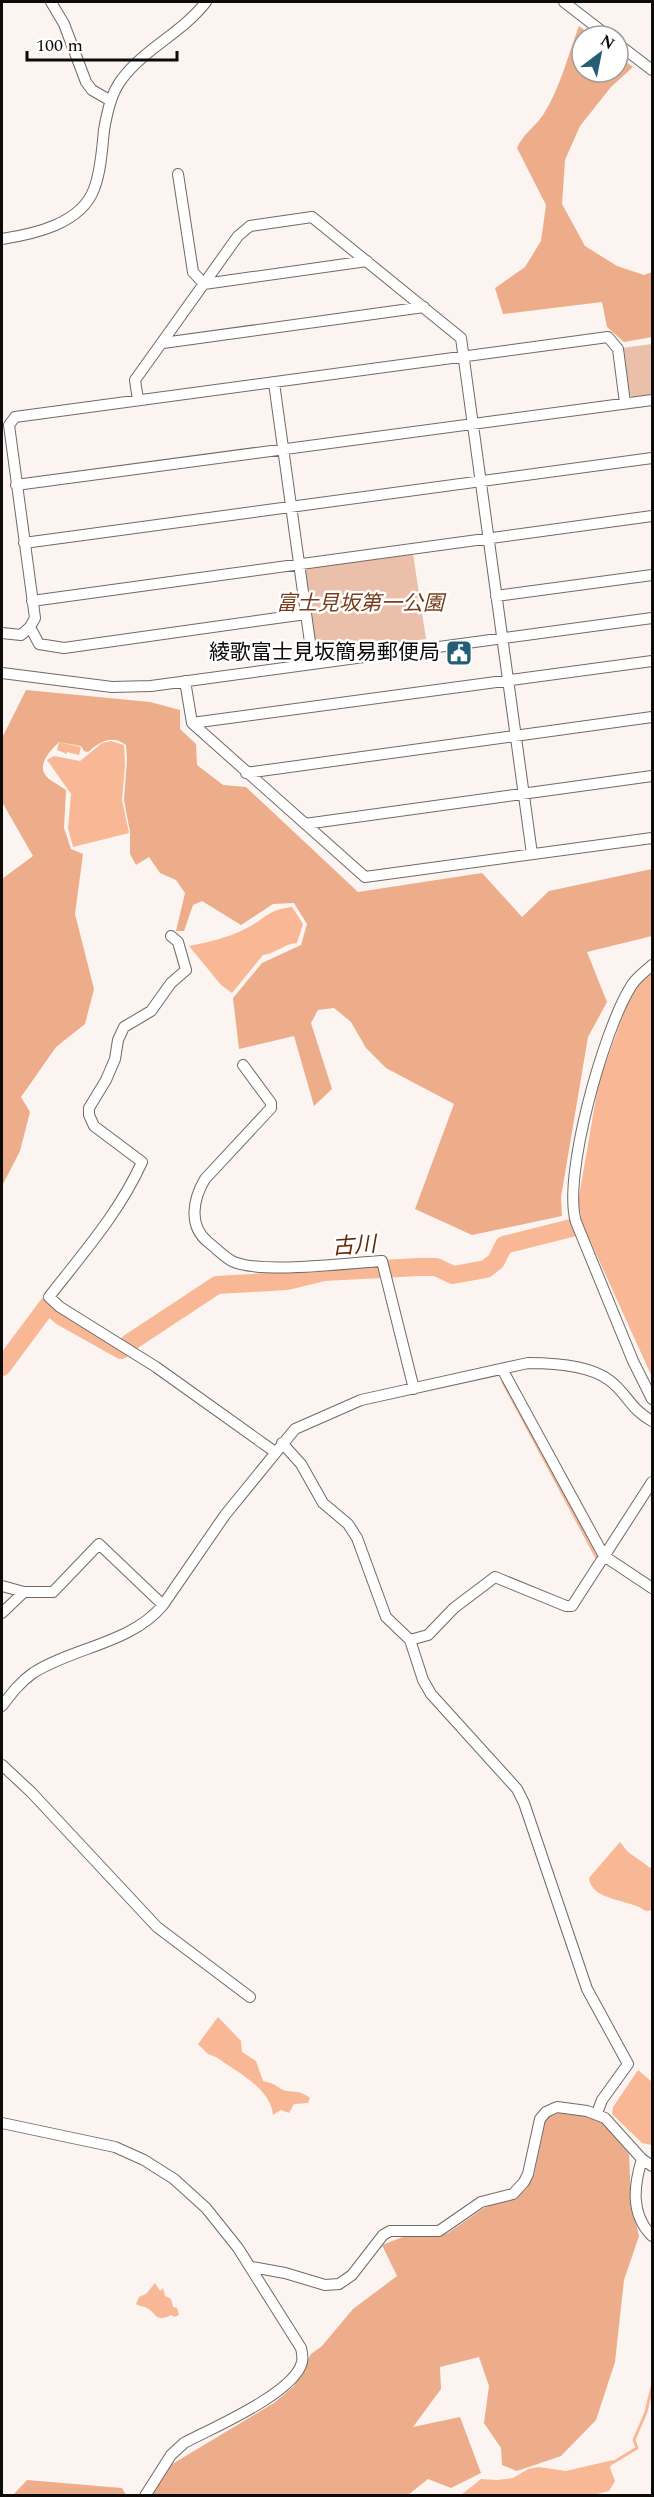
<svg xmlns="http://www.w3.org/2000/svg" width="654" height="2497" font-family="Spectral,'Noto Sans JP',serif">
<rect width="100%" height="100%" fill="#fbf4f0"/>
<path fill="#eac0aa" d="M652,344V394L633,397L628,394L622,348Z
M413,554L426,639L320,653L315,650L304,573L308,568Z"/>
<path fill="#edad8b" d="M579,26L592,36H582V72H618V56L633,67L611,87L580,126L565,160L562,204L585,246L617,266L644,275L652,272V337L624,342L607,327L602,302L503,314L495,288L525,267L541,241L546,205L517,148C523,134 535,127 543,115C560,89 568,55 579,26Z
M26,690L150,702L180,710V729L196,744L197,765L223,785L246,787L358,892L482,873L522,917L549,891L652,869V936L587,952L607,1002L588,1037L561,1197L562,1216L472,1235L415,1209L454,1104L386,1068L366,1048L351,1022L334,1008L318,1010L311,1023L332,1089L314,1106L294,1036L239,1049L233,998L262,963L301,945L307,924L294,903L273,904L241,925L202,901L193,905L184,931H176L185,893L176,880L160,873L149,857L136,865L130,854V832L124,800L127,759L126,745C112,734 99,742 88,752L84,751L81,746L59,742C50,751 34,767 49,779C54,783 61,786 66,790L64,828L71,849L83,854L75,914L94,989L85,1024L56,1047L21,1097L30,1112L20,1151L2,1186V879L33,856L2,802V738Z
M562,2112L591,2117L605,2125L629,2154L631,2201L639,2236L624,2280L615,2362L596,2420L561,2456L517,2471L502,2465L501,2448L484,2423L489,2386L479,2357L440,2367L441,2389L413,2427L460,2417L481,2473L451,2488L428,2479L408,2495L152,2496L169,2466L274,2403L294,2386L311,2354L322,2346L353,2309L397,2276L382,2245L408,2235L435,2237L448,2233L484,2208L525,2190L534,2175L546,2118Z
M27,2480L122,2488L126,2495H13Z"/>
<path fill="#f8b895" d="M111,741L124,745L125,765L122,800L129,833L73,847L68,828L71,794L47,760L54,756L80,761L102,743Z
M59,742L81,747L79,755L67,752V754L57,750Z
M292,907L303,924L297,943C283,944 277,953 263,955L232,993L221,985L189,946C209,942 227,938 245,929C266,919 266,910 292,907Z
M652,970V1377L583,1225L578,1202L599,1081L632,991Z
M620,1842L628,1852L652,1869V1910L646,1911C630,1899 591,1901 589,1878Z
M218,2017L241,2041L242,2052L256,2061L263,2081C272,2083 274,2084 281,2089C290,2094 298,2088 310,2098L308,2103L294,2104L289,2113L281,2110L273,2115C271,2088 235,2071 216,2057L208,2054L198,2044Z
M638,2070L652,2082V2145L642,2143L612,2114L613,2107Z
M155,2283L160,2291L163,2288L165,2296L171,2299L173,2307L177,2308L179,2315L174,2317L172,2315C154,2323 158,2313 145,2307C142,2306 139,2306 136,2304L139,2297L146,2294Z
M613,2460L610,2468L615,2481L609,2491L593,2495H461L481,2479L497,2480L513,2478L528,2469L539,2467L566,2471Z"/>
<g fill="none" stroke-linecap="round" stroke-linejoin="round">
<path stroke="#f8b895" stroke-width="3" d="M503,1382L597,1558
M609,2465L637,2448L634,2440L646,2412L652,2387"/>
<path stroke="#f8b895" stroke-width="18" d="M129,1343L217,1285L287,1281L324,1272L419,1267H436L453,1275L486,1269L496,1261L504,1245L583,1225
M2,1367L48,1305L62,1317L121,1350"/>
<defs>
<path id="minor" d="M51,2L64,24L86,82L92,90L111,101
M564,2L608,36
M618,44L652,70
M178,174L193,272L204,284L367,261
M2,239C34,234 81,224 94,189C101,171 102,149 104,130C107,113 111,93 122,79C144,49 182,33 206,2
M163,343L424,307
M274,383L313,664
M138,400L135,380L238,236L250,226L312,217L461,338L532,854
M16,485L652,400
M24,543L652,458
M496,596L652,575
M32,601L652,516
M30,627L39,644L64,648L306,614
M2,633L21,635L30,627L35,618L9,425L15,417L608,337L618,349L625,403
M2,673L112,687L151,686L652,618
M185,681L192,723L365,877L652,838
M192,723L652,661
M246,773L652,717
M305,824L652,776
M171,936L178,942L186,970L171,983L151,1011L124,1027L118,1040L115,1059L106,1080L89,1108V1115L94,1126L142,1162C119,1213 83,1253 49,1297L60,1307L156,1367L275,1452
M652,965C645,972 635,978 630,988C604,1030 562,1176 576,1222L633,1361L652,1399
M243,1065L271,1103V1108L205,1179C193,1199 188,1226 208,1242C216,1248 225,1258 234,1262C263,1274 348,1263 382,1261L414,1389
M502,1369L604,1556L652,1588
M282,1443L301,1464L323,1503L348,1524L357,1538L386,1617L410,1640L423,1680L431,1694L517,1789L524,1803L587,1989L628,2064L602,2100L597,2113
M2,1586L24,1592H53L99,1544L163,1605
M2,1613L24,1592
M410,1640L428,1635L454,1608L495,1577L566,1606H572L652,1482
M2,1706C11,1694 20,1682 33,1673C74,1647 132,1643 163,1605L225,1515L295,1429L361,1400L528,1363C552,1363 589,1365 609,1380C627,1393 630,1409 652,1421
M2,1765L31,1792L157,1927L250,1997
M2,2123L115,2147L144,2160L174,2179L206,2208L238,2248L301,2348C302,2352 303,2357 302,2362C295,2393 212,2428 184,2443L171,2455L145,2496
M642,2159C634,2185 630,2214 652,2236
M252,2267L285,2273L325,2285L339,2284L352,2275L383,2235L390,2231H439L481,2202L513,2194L524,2182L528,2174L540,2119L546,2112L557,2107L587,2111L605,2118L642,2159L652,2166"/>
</defs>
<use href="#minor" stroke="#706a67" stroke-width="12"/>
<use href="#minor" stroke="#fff" stroke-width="10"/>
</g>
<defs>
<symbol id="civic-square" viewBox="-11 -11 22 22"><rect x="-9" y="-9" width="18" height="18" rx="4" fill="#235e76" stroke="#fff"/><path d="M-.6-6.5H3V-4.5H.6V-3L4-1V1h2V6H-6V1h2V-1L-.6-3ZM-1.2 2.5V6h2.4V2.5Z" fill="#fff"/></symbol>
</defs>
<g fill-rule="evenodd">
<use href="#civic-square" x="444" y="638" width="30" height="30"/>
</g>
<g text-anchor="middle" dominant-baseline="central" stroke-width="5" stroke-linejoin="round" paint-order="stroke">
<g font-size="21" font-style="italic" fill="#783d1a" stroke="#fff">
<text x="360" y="604">富士見坂第一公園</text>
</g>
<g font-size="21" fill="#0d0b0a" stroke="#fff" text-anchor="end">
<text x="440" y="653">綾歌富士見坂簡易郵便局</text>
</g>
<g font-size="22" font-style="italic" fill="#632a02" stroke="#fff">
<text transform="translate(354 1246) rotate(-4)">古川</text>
</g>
</g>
<rect width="654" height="2497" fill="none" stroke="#0d0b0a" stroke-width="6"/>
<g transform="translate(600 54) rotate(32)"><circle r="28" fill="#ffffff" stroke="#9e9d9d" stroke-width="1.5"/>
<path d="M0-4.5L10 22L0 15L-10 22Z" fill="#235e76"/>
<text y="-9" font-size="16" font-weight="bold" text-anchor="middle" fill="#0d0b0a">N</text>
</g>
<path d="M27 51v9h150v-9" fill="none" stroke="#0d0b0a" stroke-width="3"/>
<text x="36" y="51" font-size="18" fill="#0d0b0a" stroke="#ffffff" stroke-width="4.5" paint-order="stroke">100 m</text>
</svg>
